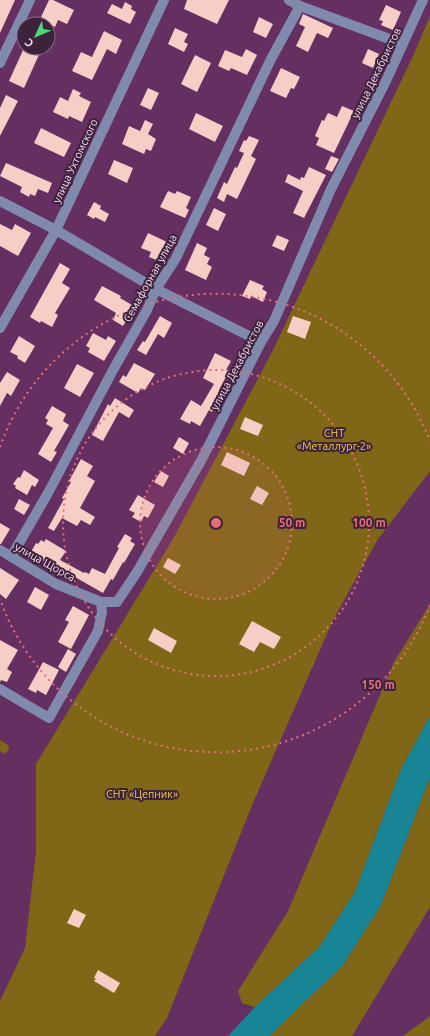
<svg xmlns="http://www.w3.org/2000/svg" width="430" height="1036" font-family="Ubuntu,sans-serif">
<rect width="100%" height="100%" fill="#662f62"/>
<path fill="#806717" d="M430,16V471L378,539L333,620L253,803L167,1018L155,1036H0V1001L25,948L36,851V764L173,539L273,350L414,54Z
M430,604V716L401,769L355,892L320,946L255,1007L242,1003L238,991L288,911L394,662Z
M0,740L8,745L9,749L5,754L0,751Z
M430,777V907L352,1036H269L343,965L381,905Z
M430,1016V1036H403Z"/>
<path fill="#188696" d="M430,716V777L381,905L343,965L269,1036H228L255,1007L320,946L355,892L401,769Z"/>
<path fill="#f6cec6" d="M0,0H15L0,33Z
M49,0H53L74,10L67,24L58,20L55,27L41,20L42,17H41Z
M187,0H229L217,24L184,9Z
M125,2L132,6L131,9L136,12L130,24L107,13L112,4L122,9Z
M386,5L401,12L393,30L381,25L383,21L379,20Z
M303,14L333,28L328,38L317,33L308,52L296,46L305,27L299,24Z
M259,17L273,24L266,38L253,32Z
M175,28L188,34L184,42L188,44L184,52L168,44Z
M104,31L122,40L116,54L107,49L92,80L72,71L81,52L92,57Z
M24,48H42L24,88L9,81Z
M246,49L257,55L247,75L231,68L229,71L218,66L225,50L242,57Z
M368,49L379,54L373,68L362,63Z
M195,55L211,63L197,92L181,84Z
M281,68L300,77L294,89L291,88L286,98L270,91Z
M148,88L159,93L151,110L140,105Z
M73,89L81,93L79,96L91,102L82,122L69,116L68,119L53,112L60,97L68,101Z
M6,95L18,101L0,136V108Z
M342,106L354,111L334,153L316,145L319,138L315,136L322,120L324,121L328,113L337,117Z
M196,113L223,126L215,142L189,129Z
M145,120L153,124L148,134L156,139L151,151L146,149L144,154L122,144L129,126L140,131Z
M41,128L71,143L64,157L34,143Z
M249,136L259,140L251,156L256,159L237,199L227,194L224,202L217,198L224,182L227,184L235,167L237,168L244,153L239,151L244,140L246,141Z
M331,156L339,159L332,172L325,169Z
M114,160L133,168L127,183L108,174Z
M6,163L52,183L48,193L38,189L35,196L30,194L29,197L20,192L22,187L0,176Z
M309,167L326,175L304,218L293,213L303,191L285,182L288,174L300,180L301,177L304,178Z
M168,191L175,194L177,191L191,197L186,208L189,210L185,218L160,207Z
M94,202L101,206L100,209L109,214L105,222L95,217L94,219L87,215Z
M214,208L226,214L218,231L206,225Z
M0,224L12,230L15,224L31,233L18,256L0,246Z
M148,233L167,242L159,261L149,257L151,252L141,248Z
M277,235L289,240L284,251L272,246Z
M197,243L207,248L204,255L210,258L207,264L212,267L206,280L185,270Z
M60,263L70,269L62,283L70,288L55,313L58,315L52,327L41,321L40,323L30,317Z
M250,280L264,286L262,289L267,292L263,302L251,296L250,299L242,296Z
M102,286L121,296L120,298L137,308L131,319L128,317L123,326L113,320L116,313L94,300Z
M160,316L172,323L164,338L158,334L146,355L137,350L143,341L145,342Z
M293,316L311,322L305,339L287,332Z
M93,333L106,340L108,336L116,341L104,361L88,352L90,348L86,346Z
M19,336L35,346L25,363L17,358L18,356L10,352Z
M215,353L231,361L226,370L229,371L219,390L227,395L222,404L217,402L212,412L209,410L200,426L191,421L190,424L180,419L191,400L201,406L214,384L203,378Z
M134,363L155,374L145,390L141,388L138,393L119,382L123,375L126,377Z
M77,364L94,373L80,397L64,388Z
M7,372L20,380L11,396L7,393L0,406V383Z
M115,398L134,410L129,418L119,412L103,441L92,435L108,404L110,406Z
M52,406L66,414L63,421L69,425L54,451L57,452L51,462L38,454L53,428L46,424L48,420L45,418Z
M245,417L263,425L258,436L240,429Z
M179,437L189,443L183,454L173,448Z
M227,452L250,463L244,476L221,465Z
M81,459L93,466L87,476L95,481L80,508L95,517L90,525L81,520L77,526L62,518L54,531L48,528L64,499L62,498L71,482L69,481Z
M24,470L39,480L35,487L32,485L27,495L15,488L16,486L13,484L18,477L20,478Z
M161,471L169,476L163,487L154,482Z
M257,486L269,493L262,505L250,499Z
M138,495L155,505L148,518L144,516L141,522L132,517L135,513L129,510Z
M19,499L30,505L24,515L14,509Z
M0,523L10,529L1,544H0Z
M125,534L132,538L130,541L135,544L124,563L123,562L113,580L111,579L103,593L75,577L71,583L64,579L66,575L37,558L35,563L27,559L36,543L38,544L41,540L44,542L46,539L66,551L60,560L84,573L85,572L89,574L92,568L105,574L119,548L117,547Z
M168,558L181,565L175,574L163,567Z
M0,568L19,580L6,599L0,594Z
M35,587L49,595L41,610L27,602Z
M73,606L89,615L71,649L58,642L69,622L65,620Z
M252,621L281,637L274,649L260,642L254,652L239,644Z
M154,628L177,641L171,653L148,640Z
M0,640L18,650L7,669L12,672L7,682L1,680L0,682Z
M68,649L76,654L66,672L58,667Z
M43,662L59,670L46,695L37,690L36,693L28,689Z
M74,909L86,915L79,928L67,923Z
M98,970L120,983L114,993L94,981L96,979L94,978Z"/>
<g fill="none" stroke-linecap="round" stroke-linejoin="round">
<path stroke="#7f8aac" stroke-width="10" d="M289,0L300,6L403,44
M0,63L30,0
M0,201L56,230L156,289L261,342
M0,328L56,230L164,0
M0,550L56,584L101,602
M11,557L48,493L113,370L147,310L156,289L176,258L271,59L300,6
M0,689L49,718L98,631L102,612L101,602H117L137,572L202,459L261,342L274,321L331,189L386,81L423,0"/>
</g>
<circle cx="216" cy="523" r="76" fill="#e46e7a" fill-opacity=".12"/>
<g fill="none" stroke="#e46e7a" stroke-width="2" stroke-dasharray="2 4">
<circle cx="216" cy="523" r="76"/>
<circle cx="216" cy="523" r="153"/>
<path d="M430 605A229 229 0 0 1 0 599M0 447A229 229 0 0 1 430 441"/>
</g>
<g text-anchor="middle" dominant-baseline="central" stroke-width="4" stroke-linejoin="round" paint-order="stroke">
<g font-size="11" fill="#fad8f5" stroke="#3c233a">
<text transform="translate(376 73) rotate(-64)">улица Декабристов</text>
<text transform="translate(75 161) rotate(-65)">улица Ухтомского</text>
<text transform="translate(150 278) rotate(-61)">Семафорная улица</text>
<text transform="translate(237 365) rotate(-62)">улица Декабристов</text>
<text transform="translate(45 562) rotate(29)">улица Щорса</text>
</g>
<g font-size="11" fill="#f2c94b" stroke="#3c233a">
<text x="334" y="433">СНТ<tspan x="334" dy="13">«Металлург-2»</tspan></text>
<text x="142" y="794">СНТ «Цепник»</text>
</g>
</g>
<circle cx="216" cy="523" r="6" fill="#e46e7a" stroke="#3c233a" stroke-width="2"/>
<g font-size="12" text-anchor="middle" font-weight="bold" fill="#e46e7a" stroke="#3c233a" stroke-width="4" stroke-linejoin="round" paint-order="stroke">
<text x="292" y="527">50 m</text>
<text x="369" y="527">100 m</text>
<text x="378" y="689">150 m</text>
</g>
<g transform="translate(36 36) rotate(226)"><circle r="19" fill="#3c233a" stroke="#886b85"/>
<path d="M0-3L7 15L0 10L-7 15Z" fill="#4bd677"/>
<text y="-6" font-size="11" font-weight="bold" text-anchor="middle" fill="#fad8f5">С</text>
</g>
</svg>
